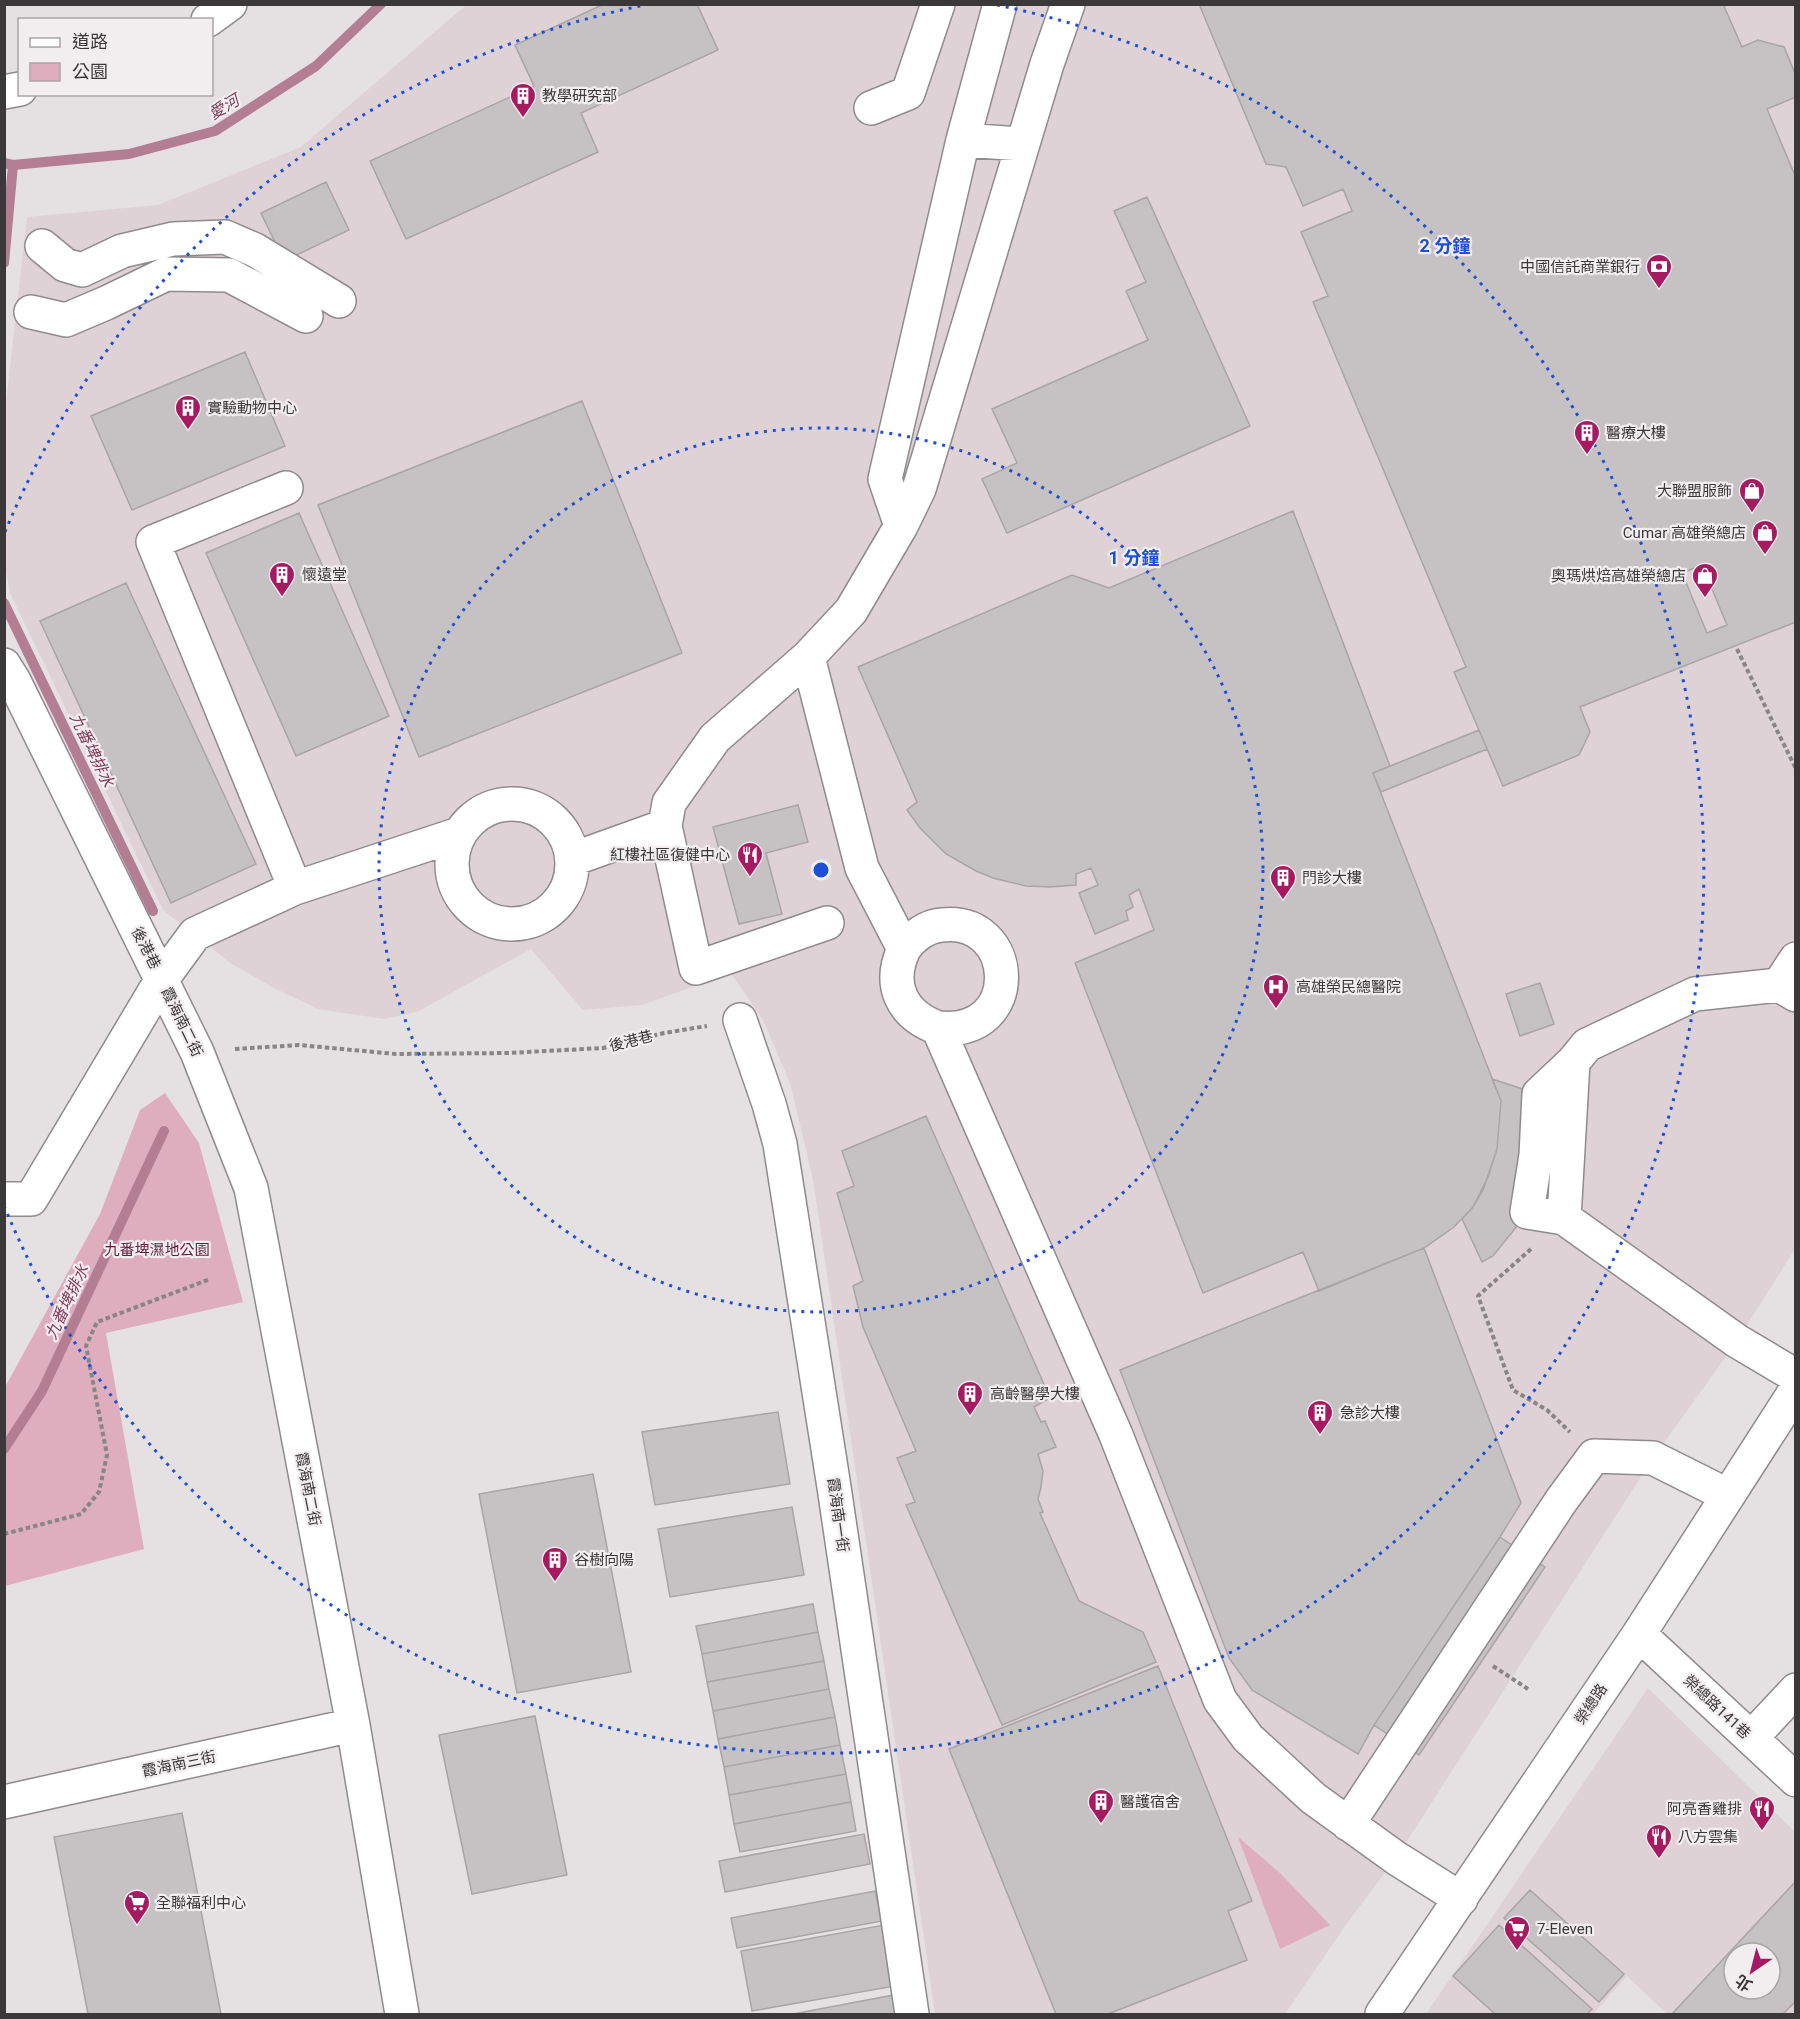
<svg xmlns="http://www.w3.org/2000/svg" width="1800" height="2019" font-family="Roboto,'Noto Sans TC',sans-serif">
<rect width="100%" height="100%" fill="#e5e0e2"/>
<path fill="#dfd2d6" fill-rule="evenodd" d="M466,5H1795V1249L1737,1341L1653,1458L1396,1858L1345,1926L1285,2014H935L813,1179L790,1083L763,1020L731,973L642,1005L583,1010L531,949L417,1012L384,1019L318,1009L274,988L232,964L163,910L10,593L4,559V421L27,217L158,205L301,147Z
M1648,1688L1795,1832V2014H1667L1627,1976L1593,2014H1426ZM1734,1953H1770V1989H1734Z"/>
<path fill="#deaebf" d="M165,1093L199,1143L243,1302L106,1333L144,1549L5,1586V1387L100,1214L140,1110Z
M1238,1837L1280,1873L1330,1925L1280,1949Z"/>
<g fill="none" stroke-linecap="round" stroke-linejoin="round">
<path stroke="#b37e91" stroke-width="10" d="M4,163L13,165L129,154L215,131L316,66L381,4
M4,263L13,165
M4,603L153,911
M4,1449L42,1391L164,1131"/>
</g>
<path fill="#c6c2c3" stroke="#a9a4a6" stroke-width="1.5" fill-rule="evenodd" d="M604,4H697L718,50L581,113L598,152L406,239L370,161L534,86L515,45Z
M1199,4H1723L1742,47L1758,40L1784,47L1796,76V97L1767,109L1796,178V622L1580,707L1590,732L1579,755L1503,786L1454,672L1466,667L1313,302L1328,296L1301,232L1352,211L1343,189L1303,206L1286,167L1266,164Z
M326,182L349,230L284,261L261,213Z
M1147,197L1250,426L1007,533L982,479L1017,463L992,409L1148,340L1126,291L1146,282L1114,211Z
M245,352L285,446L132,510L91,416Z
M582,401L682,653L419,757L318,505Z
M1293,511L1390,766L1373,773L1501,1101L1497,1149L1488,1177L1473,1207L1454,1227L1424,1248L1319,1291L1303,1252L1203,1293L1075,963L1154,930L1139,889L1129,895L1133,907L1126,911L1128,920L1095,934L1079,893L1098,885L1091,868L1076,874V885L1050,887L1026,886L993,878L976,871L946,854L920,828L907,810L917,802L858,667L1072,575L1109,588Z
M299,513L389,716L296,756L206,553Z
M1702,565L1727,625L1707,633L1682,573Z
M126,583L256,864L171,903L40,621Z
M1479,730L1487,749L1381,792L1373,773Z
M798,805L808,842L766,853L782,914L739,924L713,827Z
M1540,983L1554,1024L1520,1036L1506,994Z
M1492,1079L1553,1099L1522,1220L1493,1256L1482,1262L1462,1219L1473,1207L1483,1190L1497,1149L1501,1101Z
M926,1116L1050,1398L1034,1407L1041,1422L1045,1421L1056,1447L1038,1454L1043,1471L1041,1487L1038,1499L1043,1512L1040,1513L1079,1601L1143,1632L1156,1662L1002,1725L906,1505L915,1502L897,1458L916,1451L863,1327L853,1286L863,1281L837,1193L854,1186L842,1151Z
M1424,1248L1521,1503L1500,1537L1374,1725L1358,1754L1252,1690L1229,1658L1120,1370Z
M778,1412L790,1484L655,1505L642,1432Z
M593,1474L631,1672L517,1693L479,1494Z
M792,1507L804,1575L670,1597L658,1529Z
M1500,1537L1545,1567L1419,1755L1374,1725Z
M813,1604L818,1632L702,1654L696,1626Z
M818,1632L824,1661L707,1682L702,1654Z
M824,1661L829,1689L713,1711L707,1682Z
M1158,1666L1252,1901L1228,1911L1247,1960L1108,2014H1056L949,1749Z
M829,1689L835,1717L718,1739L713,1711Z
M535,1716L567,1875L472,1894L439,1735Z
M835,1717L840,1745L724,1767L718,1739Z
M840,1745L846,1774L729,1795L724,1767Z
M846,1774L851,1802L734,1824L729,1795Z
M851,1802L856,1831L740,1852L734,1824Z
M182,1813L221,2014H88L54,1837Z
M864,1834L870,1864L725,1892L719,1861Z
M1796,1881V2001L1783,2014H1672ZM1734,1953H1770V1989H1734Z
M1530,1890L1624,1974L1599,2002L1504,1918Z
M875,1891L882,1921L737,1948L731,1918Z
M884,1925L895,1986L752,2011L741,1951Z
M1499,1925L1592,2009L1587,2014H1495L1453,1976Z
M894,1995L897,2014H793Z"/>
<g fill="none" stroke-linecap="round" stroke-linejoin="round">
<defs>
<path id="minor" d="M208,20L230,4
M4,92L20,89
M871,108L908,93L938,4
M963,140L1023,144
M42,246L65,265L82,270L122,251L173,239L225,237L255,250L339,301
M31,312L66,320L106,303L166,274L229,275L306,316
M286,488L153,542L295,888
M901,526L885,479L963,140L1000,4
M808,657L862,868L904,949C887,985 902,1015 938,1028L1116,1435L1220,1700L1248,1738L1313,1798L1396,1858L1461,1899
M4,665L14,681L197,1052L251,1188L353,1725L402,2014
M452 864a60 60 0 1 1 120 0a60 60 0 1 1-120 0Z
M573,859L665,826
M827,923L696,968L665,826L669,803L715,738L808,657L851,611L901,526L919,489L1047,64L1068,4
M904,949C913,936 927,926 942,925C1018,916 1026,1037 938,1028
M1796,959L1779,985L1796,995
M740,1020L769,1104L780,1144L834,1487L912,2014
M1573,1062L1539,1094L1536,1155L1527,1212L1564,1218L1737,1341L1796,1376
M4,1199H31L162,979L195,934L295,888L459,834
M1564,1218L1573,1062L1587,1045L1695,994L1779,985
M1639,1634L1796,1780
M1751,1738L1796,1690
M4,1802L353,1725
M1348,1824L1561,1501L1594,1456L1653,1458L1727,1495
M1382,2014L1639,1634L1796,1390"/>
</defs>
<use href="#minor" stroke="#8f8b8c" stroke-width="36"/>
<path stroke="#888586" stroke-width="4" stroke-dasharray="4.5 3" stroke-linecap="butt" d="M1737,649L1796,769
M235,1049L299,1045L396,1054L508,1053L603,1048L664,1033L707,1026
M1531,1249L1478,1296L1513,1390L1547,1410L1570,1432
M4,1534L81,1514L99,1492L107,1455L86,1346L97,1322L210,1279
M1493,1666L1528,1689"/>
<use href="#minor" stroke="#fff" stroke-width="33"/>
</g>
<g fill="none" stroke="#1d4ed8" stroke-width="3" stroke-dasharray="3 6">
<circle cx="821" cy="870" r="442"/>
<path d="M5 532A883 883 0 0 1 645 5M997 5A883 883 0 1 1 5 1208"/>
</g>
<defs>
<symbol id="building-pin" viewBox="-11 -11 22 30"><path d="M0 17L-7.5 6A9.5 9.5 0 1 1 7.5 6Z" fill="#a51a61" stroke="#f2edef"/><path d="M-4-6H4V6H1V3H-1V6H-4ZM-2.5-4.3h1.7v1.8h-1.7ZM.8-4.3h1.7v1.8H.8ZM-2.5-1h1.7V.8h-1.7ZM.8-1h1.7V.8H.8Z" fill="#fff"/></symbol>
<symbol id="bank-pin" viewBox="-11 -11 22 30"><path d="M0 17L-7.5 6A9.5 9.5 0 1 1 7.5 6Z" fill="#a51a61" stroke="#f2edef"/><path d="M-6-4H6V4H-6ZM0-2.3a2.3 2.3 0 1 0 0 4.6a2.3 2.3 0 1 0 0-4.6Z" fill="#fff"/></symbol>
<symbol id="shop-pin" viewBox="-11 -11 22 30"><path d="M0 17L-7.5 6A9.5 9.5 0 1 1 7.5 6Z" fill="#a51a61" stroke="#f2edef"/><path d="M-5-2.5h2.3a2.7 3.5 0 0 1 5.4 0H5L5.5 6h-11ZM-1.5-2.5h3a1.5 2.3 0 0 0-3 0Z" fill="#fff"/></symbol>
<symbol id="restaurant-pin" viewBox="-11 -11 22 30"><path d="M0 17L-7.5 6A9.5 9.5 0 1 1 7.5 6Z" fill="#a51a61" stroke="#f2edef"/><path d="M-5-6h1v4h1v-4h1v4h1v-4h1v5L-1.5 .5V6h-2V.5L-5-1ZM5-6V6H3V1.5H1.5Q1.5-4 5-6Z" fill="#fff"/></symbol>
<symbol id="hospital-pin" viewBox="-11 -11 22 30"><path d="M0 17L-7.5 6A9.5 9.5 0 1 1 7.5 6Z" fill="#a51a61" stroke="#f2edef"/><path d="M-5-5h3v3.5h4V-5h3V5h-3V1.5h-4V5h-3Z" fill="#fff"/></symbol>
<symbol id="supermarket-pin" viewBox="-11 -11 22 30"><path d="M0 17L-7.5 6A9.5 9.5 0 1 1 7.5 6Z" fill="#a51a61" stroke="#f2edef"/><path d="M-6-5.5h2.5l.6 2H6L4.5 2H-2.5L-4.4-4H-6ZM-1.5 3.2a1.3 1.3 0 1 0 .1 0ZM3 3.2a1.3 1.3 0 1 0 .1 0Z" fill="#fff"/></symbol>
</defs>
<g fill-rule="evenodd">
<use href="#building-pin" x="508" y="81" width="30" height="40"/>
<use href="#bank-pin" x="1644" y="252" width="30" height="40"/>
<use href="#building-pin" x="173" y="393" width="30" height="40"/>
<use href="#building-pin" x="1572" y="418" width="30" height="40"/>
<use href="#shop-pin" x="1737" y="476" width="30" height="40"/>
<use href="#shop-pin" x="1750" y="518" width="30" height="40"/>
<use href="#building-pin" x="267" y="560" width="30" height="40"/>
<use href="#shop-pin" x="1690" y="561" width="30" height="40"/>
<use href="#restaurant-pin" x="735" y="840" width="30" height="40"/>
<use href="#building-pin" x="1268" y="863" width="30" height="40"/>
<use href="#hospital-pin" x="1261" y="972" width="30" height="40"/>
<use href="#building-pin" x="955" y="1379" width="30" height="40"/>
<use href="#building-pin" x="1305" y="1398" width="30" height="40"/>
<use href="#building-pin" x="540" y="1545" width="30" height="40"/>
<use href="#building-pin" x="1086" y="1787" width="30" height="40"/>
<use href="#restaurant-pin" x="1747" y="1794" width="30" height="40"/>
<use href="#restaurant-pin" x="1644" y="1822" width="30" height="40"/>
<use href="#supermarket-pin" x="122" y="1888" width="30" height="40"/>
<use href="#supermarket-pin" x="1502" y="1914" width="30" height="40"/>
</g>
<g text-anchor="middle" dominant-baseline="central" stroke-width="4.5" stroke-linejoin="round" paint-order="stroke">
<g font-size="15" fill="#3a3838" stroke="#f2edef" text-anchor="start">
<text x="542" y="96">教學研究部</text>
<text x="1640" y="267" text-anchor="end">中國信託商業銀行</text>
<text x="207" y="408">實驗動物中心</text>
<text x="1606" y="433">醫療大樓</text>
<text x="1732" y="491" text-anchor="end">大聯盟服飾</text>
<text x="1746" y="533" text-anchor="end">Cumar 高雄榮總店</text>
<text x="302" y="575">懷遠堂</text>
<text x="1686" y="576" text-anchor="end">奧瑪烘焙高雄榮總店</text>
<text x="730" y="855" text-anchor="end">紅樓社區復健中心</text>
<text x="1302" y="878">門診大樓</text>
<text x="1296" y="987">高雄榮民總醫院</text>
<text x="990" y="1394">高齡醫學大樓</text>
<text x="1340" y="1413">急診大樓</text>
<text x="574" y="1560">谷樹向陽</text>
<text x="1120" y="1802">醫護宿舍</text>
<text x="1742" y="1809" text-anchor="end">阿亮香雞排</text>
<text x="1678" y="1837">八方雲集</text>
<text x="156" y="1903">全聯福利中心</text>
<text x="1537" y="1929">7-Eleven</text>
</g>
<g font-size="15" fill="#3a3838" stroke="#f2edef">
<text transform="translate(146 948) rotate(63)">後港巷</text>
<text transform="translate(182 1022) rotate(64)">霞海南二街</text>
<text transform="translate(631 1041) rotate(-14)">後港巷</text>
<text transform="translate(308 1489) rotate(79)">霞海南二街</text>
<text transform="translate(838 1515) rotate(82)">霞海南一街</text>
<text transform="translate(1591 1704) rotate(-56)">榮總路</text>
<text transform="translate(1717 1707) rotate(43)">榮總路141巷</text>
<text transform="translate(179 1764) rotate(-12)">霞海南三街</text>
</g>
<g font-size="15" fill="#5f1d3a" stroke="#f2edef">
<text x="157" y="1250">九番埤濕地公園</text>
</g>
<g font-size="16" font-style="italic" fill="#823d59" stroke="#f2edef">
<text transform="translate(224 107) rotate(-31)">愛河</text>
<text transform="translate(92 750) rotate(64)">九番埤排水</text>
<text transform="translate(67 1302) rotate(-65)">九番埤排水</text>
</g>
</g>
<circle cx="821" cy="870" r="9" fill="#1d4ed8" stroke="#f2edef" stroke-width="3"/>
<g font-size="18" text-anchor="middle" font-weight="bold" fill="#1d4ed8" stroke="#f2edef" stroke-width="4.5" stroke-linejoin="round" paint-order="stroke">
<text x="1445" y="252">2 分鐘</text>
<text x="1134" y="564">1 分鐘</text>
</g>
<rect width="1800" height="2019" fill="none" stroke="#3a3838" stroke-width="12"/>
<rect x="18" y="18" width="195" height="78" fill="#f2edef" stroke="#a8a5a6" stroke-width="1.5"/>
<rect x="30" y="38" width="30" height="9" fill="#ffffff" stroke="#a8a5a6" stroke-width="1.5"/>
<text x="72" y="48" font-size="18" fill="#3a3838">道路</text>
<rect x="30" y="63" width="30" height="18" fill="#deaebf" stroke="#a8a5a6" stroke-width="1.5"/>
<text x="72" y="78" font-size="18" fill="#3a3838">公園</text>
<g transform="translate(1752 1971) rotate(215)"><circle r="28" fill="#f2edef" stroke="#a8a5a6" stroke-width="1.5"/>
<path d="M0-4.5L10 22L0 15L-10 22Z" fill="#a51a61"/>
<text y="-9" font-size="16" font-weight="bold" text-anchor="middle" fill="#3a3838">北</text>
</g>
</svg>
